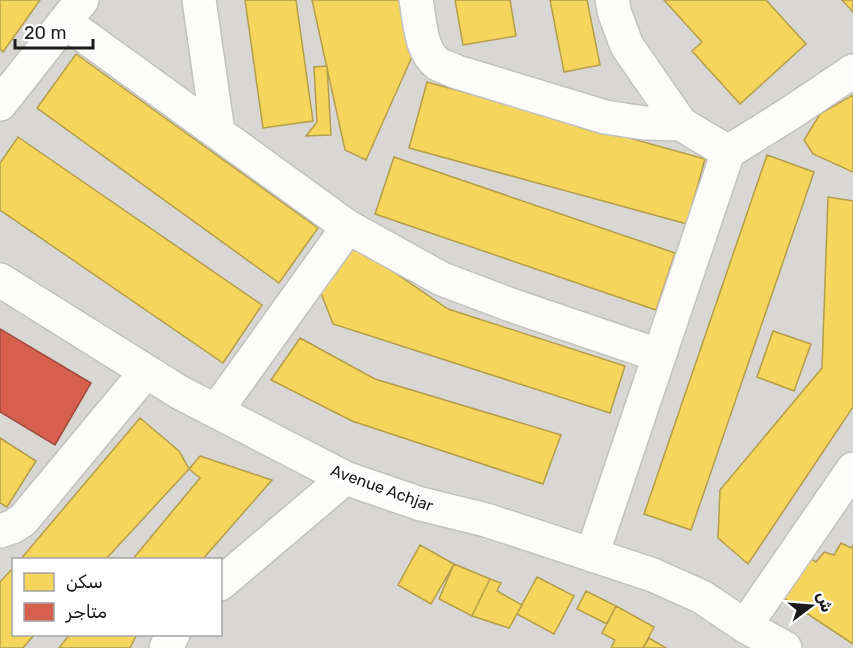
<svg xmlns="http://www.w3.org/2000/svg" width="853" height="648" font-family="Rubik,Cairo,sans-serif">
<rect width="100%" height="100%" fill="#eae8e2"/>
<path fill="#d9d7d4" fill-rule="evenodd" d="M0,0H853V648H0ZM14,560H220V634H14Z"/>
<path fill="#f6d55c" stroke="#b49d48" stroke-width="1.5" d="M0,0H40L3,52L0,49Z
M245,0H296L313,121L263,128Z
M312,0H404L415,50L366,160L345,150Z
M455,0H510L516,36L463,45Z
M550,0H587L600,65L564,72Z
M664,0H766L806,44L740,104L692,51L702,42Z
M842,0H853V12Z
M76,54L318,228L279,283L37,108Z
M327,66L331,135L306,136L317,122L314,67Z
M427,82L705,159L687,224L409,148Z
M853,95V172L813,154L804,140L820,114Z
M18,137L262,305L223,363L0,210V163Z
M767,155L814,172L691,530L644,514Z
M394,157L675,253L656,310L375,214Z
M828,197L853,201V407L748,564L718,538L720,490L822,368Z
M350,242L448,309L625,366L610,413L333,324L319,288Z
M773,331L811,344L794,391L757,377Z
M300,338L375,379L561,435L543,484L352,421L271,380Z
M140,418L179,451L189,469L105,560H20Z
M0,438L36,461L7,507L0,503Z
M200,456L272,480L202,560H132L200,478L189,469Z
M841,543L851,548L853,545V644L779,595L809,558L816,562L824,552L834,555Z
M420,545L454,564L431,604L398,585Z
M454,564L490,579L472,616L439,599Z
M14,567V634H35L23,648H0V582Z
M537,577L574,596L554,634L517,614Z
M490,579L501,583L497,591L522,605L509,628L472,616Z
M586,591L616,606L607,624L577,609Z
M616,606L654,627L643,648H611L615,640L602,633Z
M70,634H137L130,648H59Z
M649,638L666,648H643Z"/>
<path fill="#d6604d" stroke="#9e4b3e" stroke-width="1.5" d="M0,329L91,383L55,445L0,412Z"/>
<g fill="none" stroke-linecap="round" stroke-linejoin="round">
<defs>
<path id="minor" d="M199,0L218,132
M416,0C420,20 420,51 438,64C444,67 451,69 457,72L605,117L644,123L681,124
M612,0L615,14L627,46L681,124L728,152
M65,22L348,227L442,279L511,305L658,355
M0,104L82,0
M0,280L179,392L345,478L421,504L486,520L653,575L702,597L745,626L785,648
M216,411L348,227
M0,531L12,527L23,520L145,373
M592,555L728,152L789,114L853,71
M220,584L345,478
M745,626L853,469
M166,648L173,634"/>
</defs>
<use href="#minor" stroke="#c2c2bf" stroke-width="36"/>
<use href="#minor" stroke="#fcfcfb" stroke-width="33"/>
</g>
<g text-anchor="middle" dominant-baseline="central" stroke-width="6" stroke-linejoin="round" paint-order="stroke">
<g font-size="16" fill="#1b1b1b" stroke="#fff">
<text transform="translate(382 488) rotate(20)">Avenue Achjar</text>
</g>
</g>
<rect x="12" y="558" width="210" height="78" fill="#ffffff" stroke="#a4a4a4" stroke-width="1.5"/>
<rect x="24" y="573" width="30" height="18" fill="#f6d55c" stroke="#a4a4a4" stroke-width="1.5"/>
<text x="66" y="588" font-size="18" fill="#1b1b1b">سكن</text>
<rect x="24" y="603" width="30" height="18" fill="#d6604d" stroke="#a4a4a4" stroke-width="1.5"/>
<text x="66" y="618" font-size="18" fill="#1b1b1b">متاجر</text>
<g transform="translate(811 606) rotate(74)" stroke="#ffffff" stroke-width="4.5" paint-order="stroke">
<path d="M0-4.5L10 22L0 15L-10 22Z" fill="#1b1b1b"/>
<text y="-9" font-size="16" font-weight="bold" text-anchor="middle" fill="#1b1b1b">ش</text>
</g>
<path d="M15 39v9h78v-9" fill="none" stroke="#1b1b1b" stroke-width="3"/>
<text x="24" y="39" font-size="18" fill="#1b1b1b" stroke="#ffffff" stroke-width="4.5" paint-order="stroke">20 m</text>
</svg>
